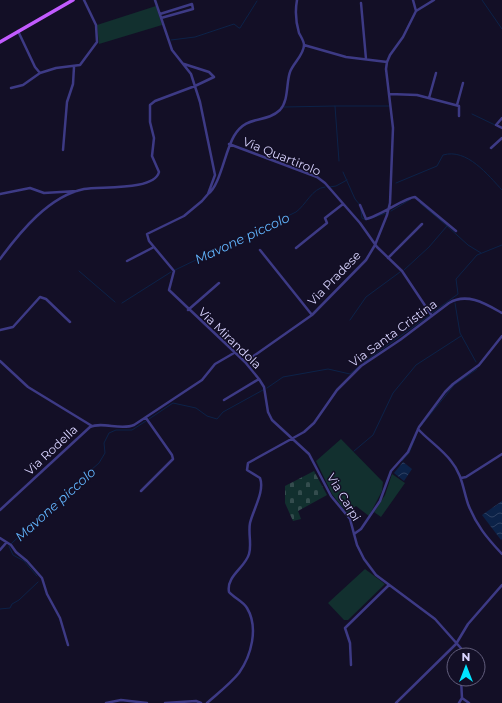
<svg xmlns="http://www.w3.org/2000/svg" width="502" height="703" font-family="Montserrat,sans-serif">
<defs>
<pattern id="cemetery-stones" width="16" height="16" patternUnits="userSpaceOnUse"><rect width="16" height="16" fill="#12302f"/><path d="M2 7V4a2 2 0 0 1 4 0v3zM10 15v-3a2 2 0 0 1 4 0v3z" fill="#344d4e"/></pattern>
<pattern id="water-waves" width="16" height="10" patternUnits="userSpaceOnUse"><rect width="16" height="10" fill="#0c2248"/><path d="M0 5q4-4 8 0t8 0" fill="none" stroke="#2f4163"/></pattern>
</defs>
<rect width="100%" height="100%" fill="#130f26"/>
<path fill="#12302f" d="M156,6L162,25L99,44L97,25Z
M341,439L383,482L382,491L369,516L356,506L347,513L332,494L316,461Z
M392,474L405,483L381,517L374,512L385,495Z
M365,569L385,584L348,620H344L328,603Z"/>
<path fill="url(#cemetery-stones)" d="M314,471L327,495L298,511L301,519L293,521L285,503V486Z"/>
<path fill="url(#water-waves)" d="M403,462L412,469L404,481L394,473Z
M502,501V539L501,540L482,515Z"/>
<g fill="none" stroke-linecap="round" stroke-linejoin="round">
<path stroke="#0c2248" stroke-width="1" d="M482,0L502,29
M171,40L195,37L234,24L239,28H240L257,1
M335,106H389
M284,107L335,106L339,161
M472,114L495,125
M343,172L355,199L360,205
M396,183L437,166L443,155C467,148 488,175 502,190
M329,187L336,186L347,180
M420,203L447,226
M361,210L362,218L366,220L386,213
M391,211L411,199
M175,270L296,212C306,205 312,188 325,187
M404,270L429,247L447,226L468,245L481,253
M79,271L115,302
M122,303L171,272
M455,303L460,333L476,362
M432,313L458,294L456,279L477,255L502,245
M350,320L366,297L400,272
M364,362L430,315
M267,388L283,377L328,369L350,374L362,364
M149,419L173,403L196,408L207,416L217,419L223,412L263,390
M420,427L454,385L477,369
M354,451L373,435L393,393L416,365L461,336
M402,461L409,453L416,436
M11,544L33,523L50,512L54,502L64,497L74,485L99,463L105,453L104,443L109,433L116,430H132L146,421
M9,546L13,555L24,561L37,576
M0,609L10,608L12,604L19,600L38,582"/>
<path stroke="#3d3a85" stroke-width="2.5" d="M155,0L172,50L191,74L200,102L215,175L208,194L202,201L184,216L147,234L149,241L174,271L169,290L245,362L259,379L264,387L268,412L272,420L309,454L331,496L350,519L357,545L364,559L376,575L435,619L467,655
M413,0L416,11
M361,3L366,59
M160,14L192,4L193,9L161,18
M18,31L35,67L40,73L56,68L80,65L97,42L96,25L84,0
M304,45L346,57L387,62
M11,88L23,85L40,73
M390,94L417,95L459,106V116
M429,98L436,73
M457,105L463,83
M502,118L496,125L502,128
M229,144L317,177L325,183L360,223L377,247L402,271L432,316
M491,148L502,138
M63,150L67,102L73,84L74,67
M0,194L30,188L44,193L77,191
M208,194C220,186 225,151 234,136C247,114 265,124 280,110C289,100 286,83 290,72C293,63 304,55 304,45C304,41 301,37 299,33C296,23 295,11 297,0
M360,205L366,219C380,216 406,197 415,197L456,231
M296,248L327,223L325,218L343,204
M260,250L312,315
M388,258L422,224
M0,259C20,232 49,196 84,189C101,186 154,191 159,172L152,156L154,138L150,122V105L155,101L195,86L214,77L209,72L184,64
M127,261L154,247
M188,310L219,283
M0,330L13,327L40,297L46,299L70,322
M0,361L28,387L92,426
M245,362L312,315L366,260L375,245L387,215L390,203L393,128L386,69L387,62L390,55L403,37L416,11L434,0
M224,400L259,379
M418,429C428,440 442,449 451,461C462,474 463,489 468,504C476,525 487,538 502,554
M461,478L466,477L502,454
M141,491L173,459L172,455L146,418
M0,510L90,427C103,421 120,431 134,425L202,380L215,364L234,353
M354,534L361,529L380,501L391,471L408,452L419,427L445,392L453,384L479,365L502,336
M0,538L11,545L16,552L27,561L42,578L47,594L60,618L68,645
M0,550L6,543
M351,665L350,643L345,628L389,585
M462,698L469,703
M106,703L121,700L147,703
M165,703L196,701L201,703
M207,703C217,694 230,684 239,673C251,656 259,628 247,608C243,601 234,598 229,592C226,576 245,568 249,554C252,545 248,533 250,523C253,510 265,491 260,478L247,470L248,463L304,432L314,423L337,390L361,366L400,340L449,303C467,292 486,304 502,313
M396,703L456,644L468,624L502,585
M459,703L462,698L461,679"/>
<path stroke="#c25bff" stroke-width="3.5" d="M0,42L73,0"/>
</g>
<g text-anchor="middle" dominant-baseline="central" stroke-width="3" stroke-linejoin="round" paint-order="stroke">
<g font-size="12" fill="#d9d4ff" stroke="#130f26">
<text transform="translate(282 156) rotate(22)">Via Quartirolo</text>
<text transform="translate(334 278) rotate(-46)">Via Pradese</text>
<text transform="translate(393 333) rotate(-36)">Via Santa Cristina</text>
<text transform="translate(230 338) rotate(44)">Via Mirandola</text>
<text transform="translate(51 450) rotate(-43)">Via Rodella</text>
<text transform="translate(344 497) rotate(59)">Via Carpi</text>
</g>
<g font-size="13" font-style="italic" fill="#62b6ff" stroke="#130f26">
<text transform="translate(242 238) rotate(-25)">Mavone piccolo</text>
<text transform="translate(55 504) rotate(-42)">Mavone piccolo</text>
</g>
</g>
<g transform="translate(466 667)"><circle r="19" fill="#130f26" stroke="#625e7d"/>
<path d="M0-3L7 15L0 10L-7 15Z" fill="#00e5ff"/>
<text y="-6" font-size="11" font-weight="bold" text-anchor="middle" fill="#d9d4ff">N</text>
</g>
</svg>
